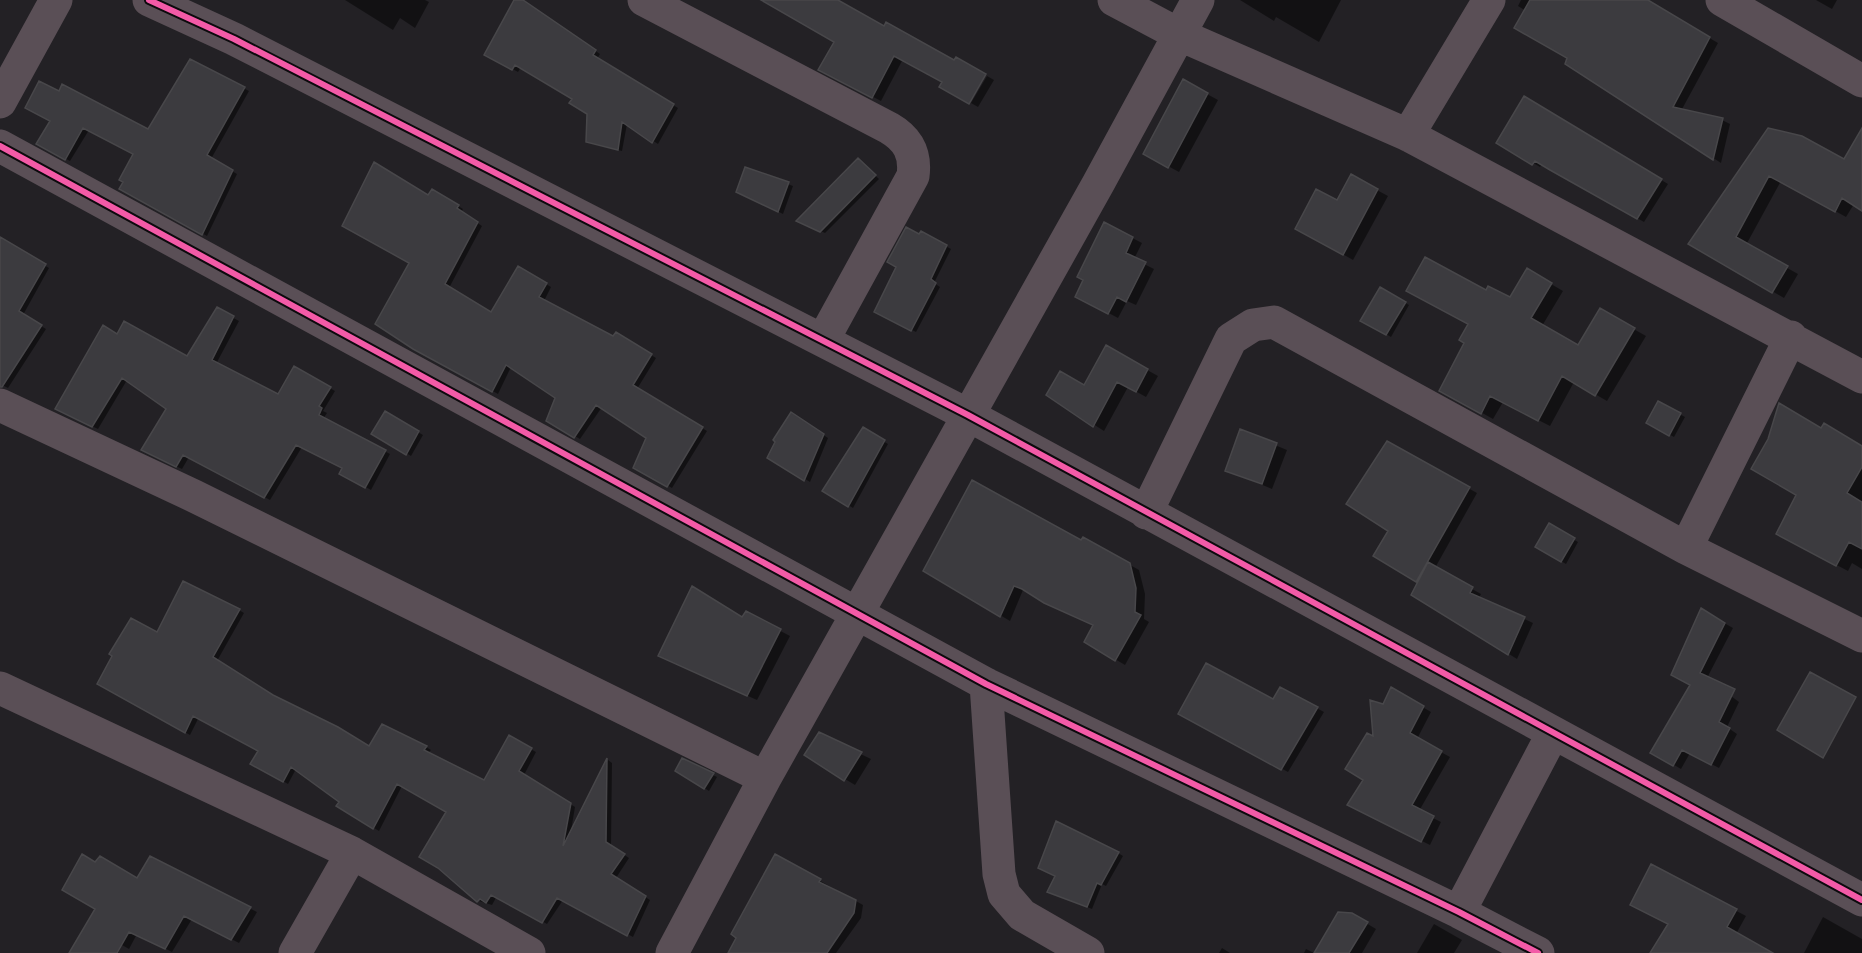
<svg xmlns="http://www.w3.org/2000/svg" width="1862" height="953" font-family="Karla,sans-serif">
<rect width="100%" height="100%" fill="#232125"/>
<path fill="#0007" d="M345,0H425L429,2L415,28L400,18L393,30Z
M515,0H521L600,54L597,59L678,108L658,144L627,124L622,151L593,144L588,141V113L574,99L521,67L518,72L486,54Z
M790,0H835L944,82L903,59L881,101L829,74L836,41Z
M1240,0H1341L1319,42L1276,17L1274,21Z
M1521,0H1645L1718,43L1681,111L1722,120L1730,124L1721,163L1567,63L1569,58L1526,11L1518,6Z
M1816,0H1837L1832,9Z
M191,61L249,91L211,159L237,174L207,236L121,189L135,153L89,130L70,161L38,144L52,120L149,131Z
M987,76L994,80L978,107L971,103Z
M1183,81L1218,100L1179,172L1155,159Z
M1524,98L1668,184L1644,222L1542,164L1540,167L1498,142Z
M1801,137L1862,172V209L1854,204L1846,217L1781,181L1746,245L1798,274L1784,298L1690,243Z
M859,160L879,179L825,233L803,223Z
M746,169L793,186L783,214L743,194Z
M1351,176L1388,196L1353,260L1297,228L1337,202Z
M433,191L463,209L461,212L482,226L449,288L492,314L519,268L551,287L544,301L614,338L616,334L656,358L637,389L707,431L672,488L634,467L648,437L602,407L580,439L547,420L557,397L511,367L498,394L414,347L411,263Z
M1105,224L1142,243L1134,259L1154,269L1136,305L1127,301L1118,318L1086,301Z
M921,233L951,249L934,283L940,287L916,332L876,312Z
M0,238L49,268L23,315L46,329L8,388L0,384Z
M1551,284L1563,291L1542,326L1579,347L1600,310L1646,336L1607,401L1574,382L1550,426L1503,402L1493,419L1441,390L1466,343L1487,292L1510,299Z
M1381,289L1409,305L1391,337L1362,320Z
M217,309L239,321L216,364L278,396L295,368L335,391L323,411L327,413L323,419L390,454L371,490L341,473L343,468L302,447L270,500L189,457L182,469L148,453L168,408L127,380L98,429L62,412L117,335L188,358Z
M1106,347L1158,376L1146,397L1128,387L1104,431L1048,395L1084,387Z
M1659,403L1685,417L1674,437L1648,423Z
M385,413L423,435L411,456L373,433Z
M791,414L828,438L810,482L769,457Z
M863,429L888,444L853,508L824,490Z
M1822,430L1862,447V569L1852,563L1848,571L1789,540L1798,495Z
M1241,431L1287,450L1272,489L1227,470Z
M1387,443L1477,493L1435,568L1481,594L1479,598L1533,623L1517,659L1413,594L1419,582L1375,555L1390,531Z
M1549,525L1578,542L1566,564L1537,547Z
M1084,539L1139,570L1145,594L1144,619L1149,622L1125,665L1086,642L1095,625L1023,590L1010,621L925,570L1082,542Z
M239,610L244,613L217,661L275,698L370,748L383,726L426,747L431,750L428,753L484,782L510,737L536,752L524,775L575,807L571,831L608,760L612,763L611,846L629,858L616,878L650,900L633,937L563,900L547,924L497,896L492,905L479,901L439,867L449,812L402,786L379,831L338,806L341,801L296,769L288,784L252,763L260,751L199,717L190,735L99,684L157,634Z
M1701,610L1733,628L1707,678L1739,702L1727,727L1737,734L1719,768L1690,753L1681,769L1652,752L1692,684Z
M746,613L790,636L757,700L669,661L743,619Z
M1281,689L1324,712L1288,772L1180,714L1274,701Z
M1392,689L1431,712L1417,739L1450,757L1419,811L1441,822L1430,845L1357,809L1384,706Z
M819,734L871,759L855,785L845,779Z
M683,760L717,777L709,791L677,770Z
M1118,853L1123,856L1106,886L1102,884L1092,909L1054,894Z
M776,856L863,905L861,918L836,953H730Z
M151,858L257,912L239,943L192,919L172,952L137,934L129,949L122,945L118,953H71L97,908L96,864L138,880Z
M1652,866L1746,916L1736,934L1749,953H1652L1669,924Z
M1351,914L1376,929L1362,953H1315Z
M1823,917L1862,939V953H1804Z
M1434,924L1462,940L1454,953H1417Z
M1222,948L1230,953H1219Z
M1306,949L1314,953H1304Z"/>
<path fill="#3c3b3f" stroke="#48474a" stroke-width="1.5" d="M514,0H523L596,50L593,55L674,104L652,143L622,122L618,150L586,142L587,114L569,103L572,99L515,65L512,70L484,55Z
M761,0H838L884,26L886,22L954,60L956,57L986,74L969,104L939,87L942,82L894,56L872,98L818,70L834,42Z
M1530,0H1648L1710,37L1673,107L1723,118L1713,160L1565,64L1567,58L1514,28Z
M190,59L245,87L207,155L233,170L202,235L119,189L123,182L119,180L133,154L83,128L65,160L36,144L50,121L25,108L39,81L59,91L62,84L148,129Z
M1183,79L1208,93L1168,168L1143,154Z
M1524,96L1662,179L1637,219L1550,170L1535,161L1532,165L1496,143Z
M1768,128L1802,136L1844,159L1862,128V211L1842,198L1835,212L1769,176L1736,237L1788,266L1772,293L1688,244Z
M858,158L876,175L820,232L796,221Z
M374,162L428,195L432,189L459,205L457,208L478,222L445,284L491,312L518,266L547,283L539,297L613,336L616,332L652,354L633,385L703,427L667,487L633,468L646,438L596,405L574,438L546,421L555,398L506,365L492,392L413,349L375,324L409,263L342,226Z
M745,167L789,182L778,212L736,192Z
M1351,174L1378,189L1343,255L1295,229L1316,189L1337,200Z
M1104,222L1133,237L1126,253L1146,262L1126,302L1117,297L1108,314L1075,297L1083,280L1077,277Z
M906,227L919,234L921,231L947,245L931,279L936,283L911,331L874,312L896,267L887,262Z
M0,237L46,264L19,311L42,325L2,387H0Z
M1425,257L1486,290L1488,286L1510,297L1527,268L1552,283L1531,318L1578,345L1600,308L1635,328L1595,396L1562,376L1538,421L1490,396L1481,414L1439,391L1464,343L1459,340L1468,324L1406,291Z
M1380,287L1406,302L1386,335L1360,321Z
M217,307L234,316L212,360L278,394L294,366L331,387L319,406L322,408L319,415L386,450L365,488L339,474L342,468L296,445L264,498L183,455L176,467L141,450L166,409L122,378L92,427L55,409L103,325L117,334L124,321L187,356Z
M1106,345L1148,369L1136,392L1117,382L1093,427L1046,395L1060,371L1084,385Z
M1658,401L1681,413L1669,436L1646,423Z
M1779,403L1821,428L1824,423L1862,446V467L1847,493L1862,502V549L1849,542L1836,566L1776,534L1796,495L1751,469L1768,439Z
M385,411L419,431L406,455L371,434Z
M791,412L824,434L804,481L767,458L775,442L773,440Z
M863,427L885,440L848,507L822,491Z
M1240,429L1277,443L1262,484L1225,471Z
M1387,441L1470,487L1416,582L1373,556L1388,531L1346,504Z
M972,480L1081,540L1083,537L1130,563L1136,588L1135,612L1141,615L1115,661L1084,642L1093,625L1044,603L1022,589L1014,586L1000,617L923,571Z
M1549,523L1575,538L1561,562L1535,547Z
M1428,562L1473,587L1470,593L1525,617L1508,655L1411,595Z
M183,581L240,609L213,657L273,695L338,727L369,746L382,724L427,746L424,750L484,780L509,735L532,748L519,771L571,803L563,846L607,758L606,842L625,854L611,874L646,896L627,936L557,898L542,923L491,895L486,903L480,899L477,902L438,868L419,857L446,812L397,784L373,829L336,806L339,802L291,767L283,782L250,764L258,751L193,716L185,733L97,684L112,656L109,654L131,618L157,632Z
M692,586L742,617L746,611L781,629L747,696L658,656Z
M1701,608L1725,623L1700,673L1735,689L1719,722L1730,728L1711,765L1682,750L1673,766L1650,753L1690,685L1671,675Z
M1206,663L1273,699L1280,687L1318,707L1281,770L1178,714Z
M1810,672L1856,697L1823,758L1777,730Z
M1391,687L1424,706L1410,733L1442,751L1412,805L1434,816L1421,842L1347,805L1363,780L1345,769L1367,733L1373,736L1370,700L1383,704Z
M819,732L862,752L844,781L804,755Z
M682,758L714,773L704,789L675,771Z
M1056,821L1119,852L1101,885L1097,883L1087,907L1047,892L1055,876L1038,868Z
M82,854L95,862L100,856L137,878L150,856L251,907L231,940L184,916L165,949L129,932L117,953H69L95,909L62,890Z
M775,854L821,879L819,882L856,900L854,913L827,953H728L736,938L731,934Z
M1651,864L1737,909L1727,927L1773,953H1650L1668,924L1630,905Z
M1338,912L1352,913L1368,922L1349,953H1314Z"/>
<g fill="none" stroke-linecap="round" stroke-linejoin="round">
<path stroke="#5a4f56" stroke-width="33" d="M149,0L234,39L968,415L1862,900
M644,0L889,128C908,139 916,154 913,176L823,340
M1114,0L1180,35L1408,135L1862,377
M1722,0L1862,81
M0,102L56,0
M1408,135L1489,0
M0,146L986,684L1459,912L1538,953
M0,405L194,496L765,778
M1146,513L1231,339L1253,325L1274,322L1686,548L1862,636
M1686,548L1791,337
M986,684L999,874L1004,894L1022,915L1088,953
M0,688L352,853L529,953
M1459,912L1553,733
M295,953L352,853
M672,953L765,778L1098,184L1198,0"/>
<defs>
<path id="cycleway" d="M149,0L234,39L968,415L1862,900
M0,146L986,684L1459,912L1538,953"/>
</defs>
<use href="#cycleway" stroke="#0c0a0d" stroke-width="10"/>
<use href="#cycleway" stroke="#f35aa7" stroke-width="6"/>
</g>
</svg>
